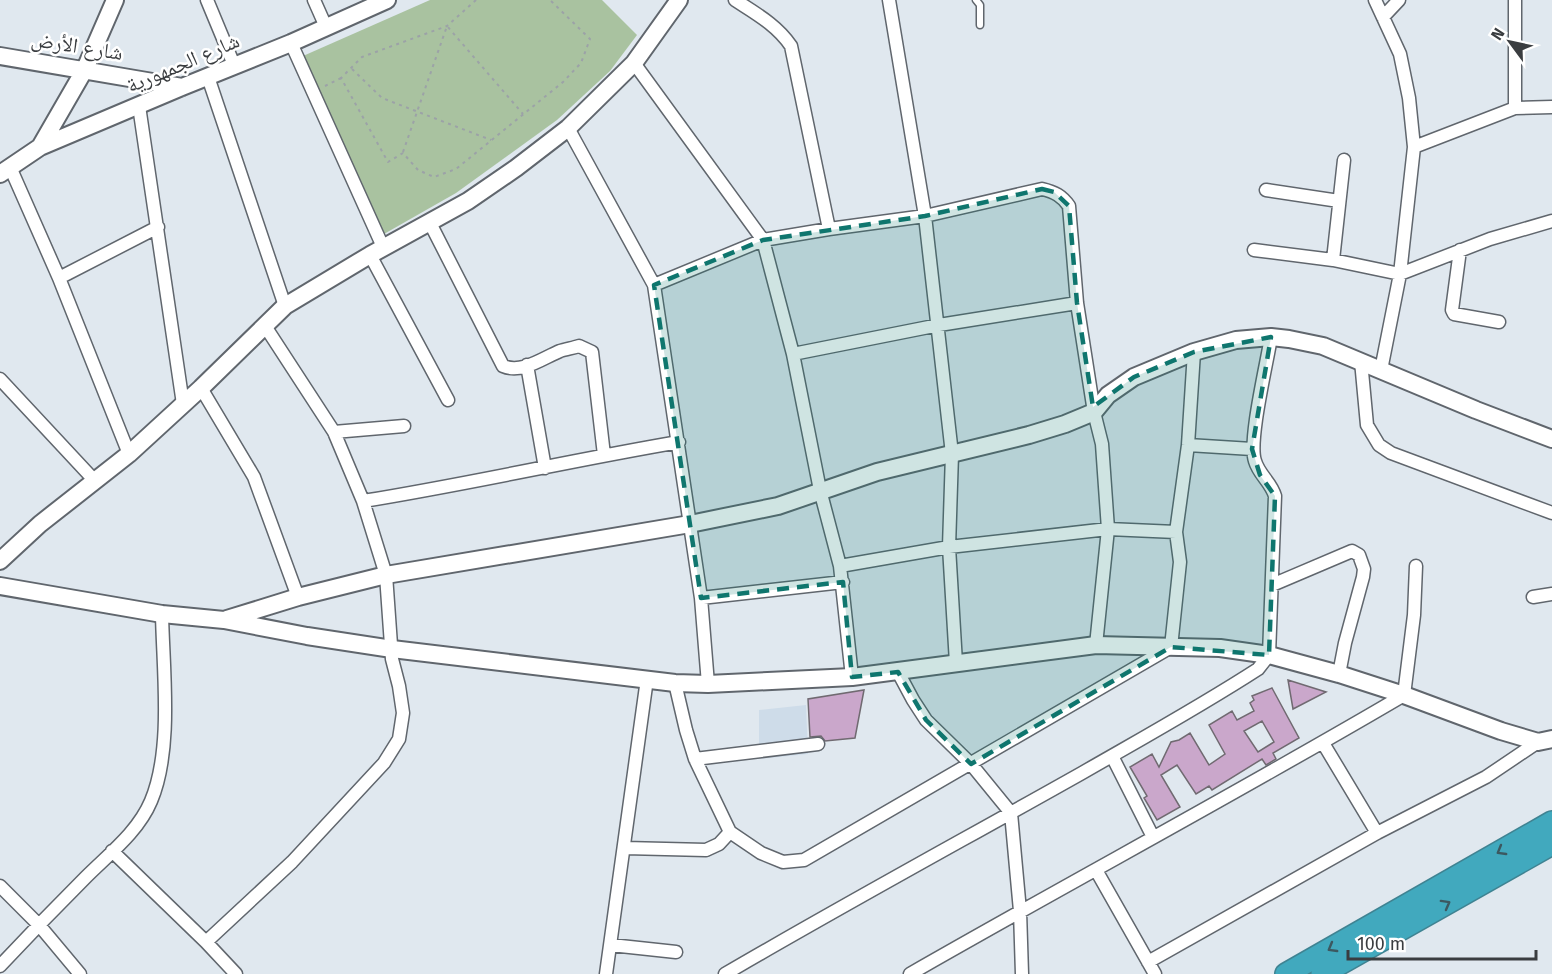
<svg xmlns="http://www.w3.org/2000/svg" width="1552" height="974" font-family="'Fira Sans','Noto Naskh Arabic',sans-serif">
<rect width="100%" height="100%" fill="#e0e8ef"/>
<path fill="#cedce9" d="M806,705L808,754L759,759V710Z"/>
<path fill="#a9c2a0" d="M430,0H602L637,35L610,71L557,120L456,193L384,234L317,90L303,56Z"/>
<path fill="#caa7cb" stroke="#706a71" stroke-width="1.5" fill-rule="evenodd" d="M1288,680L1326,692L1293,709Z
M1272,688L1299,738L1273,753L1276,759L1266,765L1262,759L1212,790L1209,786L1196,794L1177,765L1161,775L1180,807L1157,820L1144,798L1147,796L1130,767L1152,754L1159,767L1171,742L1179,740L1190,733L1209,765L1225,754L1209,725L1232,711L1237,720L1254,711L1250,703L1254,700L1252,696ZM1262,721L1274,742L1258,752L1244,731Z
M864,690L855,738L825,741L821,736L810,737L808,699Z"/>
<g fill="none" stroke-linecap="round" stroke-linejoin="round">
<defs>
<path id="lane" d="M976,0L980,5V25"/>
<path id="street" d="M207,0L234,65
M314,0L326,27
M735,0C755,13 777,25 791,46L829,229
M889,0L925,216L952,454L949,547L956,663
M1375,0L1400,54L1409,98L1414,147L1400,274L1381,370
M1515,0V108
M1383,17L1399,0
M291,43L383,247
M634,63L763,240L793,354L820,490L840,566L852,677
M208,77L285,306
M139,106L183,404
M568,128L654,285L701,598L708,684
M1414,147L1515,108L1552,107
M10,167L59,278L129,454
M1266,190L1339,201
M430,223L503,366C522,374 543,358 560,351C566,349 573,348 579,346L592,352L604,455
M1254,250L1333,260L1400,274L1490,239L1552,221
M1460,250L1452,310L1454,314L1499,322
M370,255L448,400
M1333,260L1344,160
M59,278L158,227
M654,285L763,240L829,229L925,216L1042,189C1055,192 1062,196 1069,206L1077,303L1094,412L1102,444L1108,529L1096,645
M793,354L939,325L1077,303
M1361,361L1367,425L1379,445L1391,453L1552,513
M527,365L545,468
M0,379L95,481
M201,388L254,477L298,597
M334,432L404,426
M1188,445L1252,449
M363,501C469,484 573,460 679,442
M840,566L949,547L1108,529L1176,532
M1272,585L1352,551L1359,555L1364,569L1363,577L1345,643L1339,674
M1533,597L1552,594
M701,598L843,582
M898,672L913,700L926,720L971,764L1011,813L1020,911L1022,974
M675,683L686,730L695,759L730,832
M1323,743L1377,833
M1112,756L1153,837
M695,759L818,744
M625,848L706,850L719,844L730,832L761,853L783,862L804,860L1171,647L1180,562L1176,532L1188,445L1194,352
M112,851L206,942L236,974
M1096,870L1155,974
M0,886L39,925L80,974
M206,942L292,862L384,763L399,739L403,713L399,686L392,659L386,575L363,501L334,432L265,326
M611,945L676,952
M1148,962L1377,833L1486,777L1538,742
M0,966C28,936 57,906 86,877C109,854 138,832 151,801C173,749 163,670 162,614
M606,974L647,679
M725,974C843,905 963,840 1082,773C1141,739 1201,706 1258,669L1269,655L1275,496C1271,482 1259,475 1255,461C1248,441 1267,363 1271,337
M910,974C1074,880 1241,791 1404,695L1414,615L1416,566"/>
<path id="secondary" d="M0,56L182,87
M40,147L85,69L115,0
M0,174L40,147L182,87L291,43L387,0
M0,561L40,524L129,454L201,388L285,306L370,255L468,201L516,168L568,128L634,63L679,0
M0,586L162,614L224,620L307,636L392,649L675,683L708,684L852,677L1096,645L1220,648L1269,655L1339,674L1404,695L1501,731L1538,742L1552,739
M227,619L298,597L386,575L690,524L778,506L877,472L1029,435L1065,424L1094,412L1108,395L1134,377L1194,352L1236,340L1271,337L1289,339L1323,346L1476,410L1552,439"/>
<path id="highway" d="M1286,974L1552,822
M1322,974L1552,844"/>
</defs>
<use href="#lane" stroke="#60666d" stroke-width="9"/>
<use href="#street" stroke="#60666d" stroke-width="15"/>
<use href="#secondary" stroke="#60666d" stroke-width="20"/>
<use href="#highway" stroke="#3f8392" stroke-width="24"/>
<path stroke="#9ca2a7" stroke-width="2" stroke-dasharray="3 4.5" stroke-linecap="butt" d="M476,0L447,26L362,57L341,78L388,162L403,153L418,170L434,177L456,169L563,82L581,63L590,39L550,0
M352,69L382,98L491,140
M325,86L341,78
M403,152L447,26L523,114"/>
<use href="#lane" stroke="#fff" stroke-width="6"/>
<use href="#street" stroke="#fff" stroke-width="12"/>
<use href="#secondary" stroke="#fff" stroke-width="16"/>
<use href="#highway" stroke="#41a9be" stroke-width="21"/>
</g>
<defs><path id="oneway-chevron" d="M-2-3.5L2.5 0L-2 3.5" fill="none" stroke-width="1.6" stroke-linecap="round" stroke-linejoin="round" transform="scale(1.5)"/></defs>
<g stroke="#3c5860">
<use href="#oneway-chevron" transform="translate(1501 851) rotate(150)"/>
<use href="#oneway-chevron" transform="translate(1446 904) rotate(-29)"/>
<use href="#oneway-chevron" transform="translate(1332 948) rotate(150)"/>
</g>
<path fill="#0f766e" fill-opacity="0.2" stroke="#0f766e" stroke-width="4.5" stroke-dasharray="12 8" stroke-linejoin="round" d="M1042,189L1054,192L1069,206L1077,303L1093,407L1134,377L1194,352L1271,337L1252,449L1260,475L1275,496L1269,655L1171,647L971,764L926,720L898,672L852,677L843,582L701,598L654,285L763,240L925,216Z"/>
<g text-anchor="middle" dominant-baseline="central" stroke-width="5" stroke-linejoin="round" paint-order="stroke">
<g font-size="21" fill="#3a3d40" stroke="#fff">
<text transform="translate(77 46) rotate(9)">شارع الأرض</text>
<text transform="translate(183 63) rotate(-23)">شارع الجمهورية</text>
</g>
</g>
<g transform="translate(1510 42) rotate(303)" stroke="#ffffff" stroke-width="4.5" paint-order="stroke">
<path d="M0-4.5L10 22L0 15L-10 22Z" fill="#3a3d40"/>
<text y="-9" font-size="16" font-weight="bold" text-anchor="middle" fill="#3a3d40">N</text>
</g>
<path d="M1348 950v9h188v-9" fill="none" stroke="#3a3d40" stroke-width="3"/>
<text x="1357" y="950" font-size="18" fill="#3a3d40" stroke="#ffffff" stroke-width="4.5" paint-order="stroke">100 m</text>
</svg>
